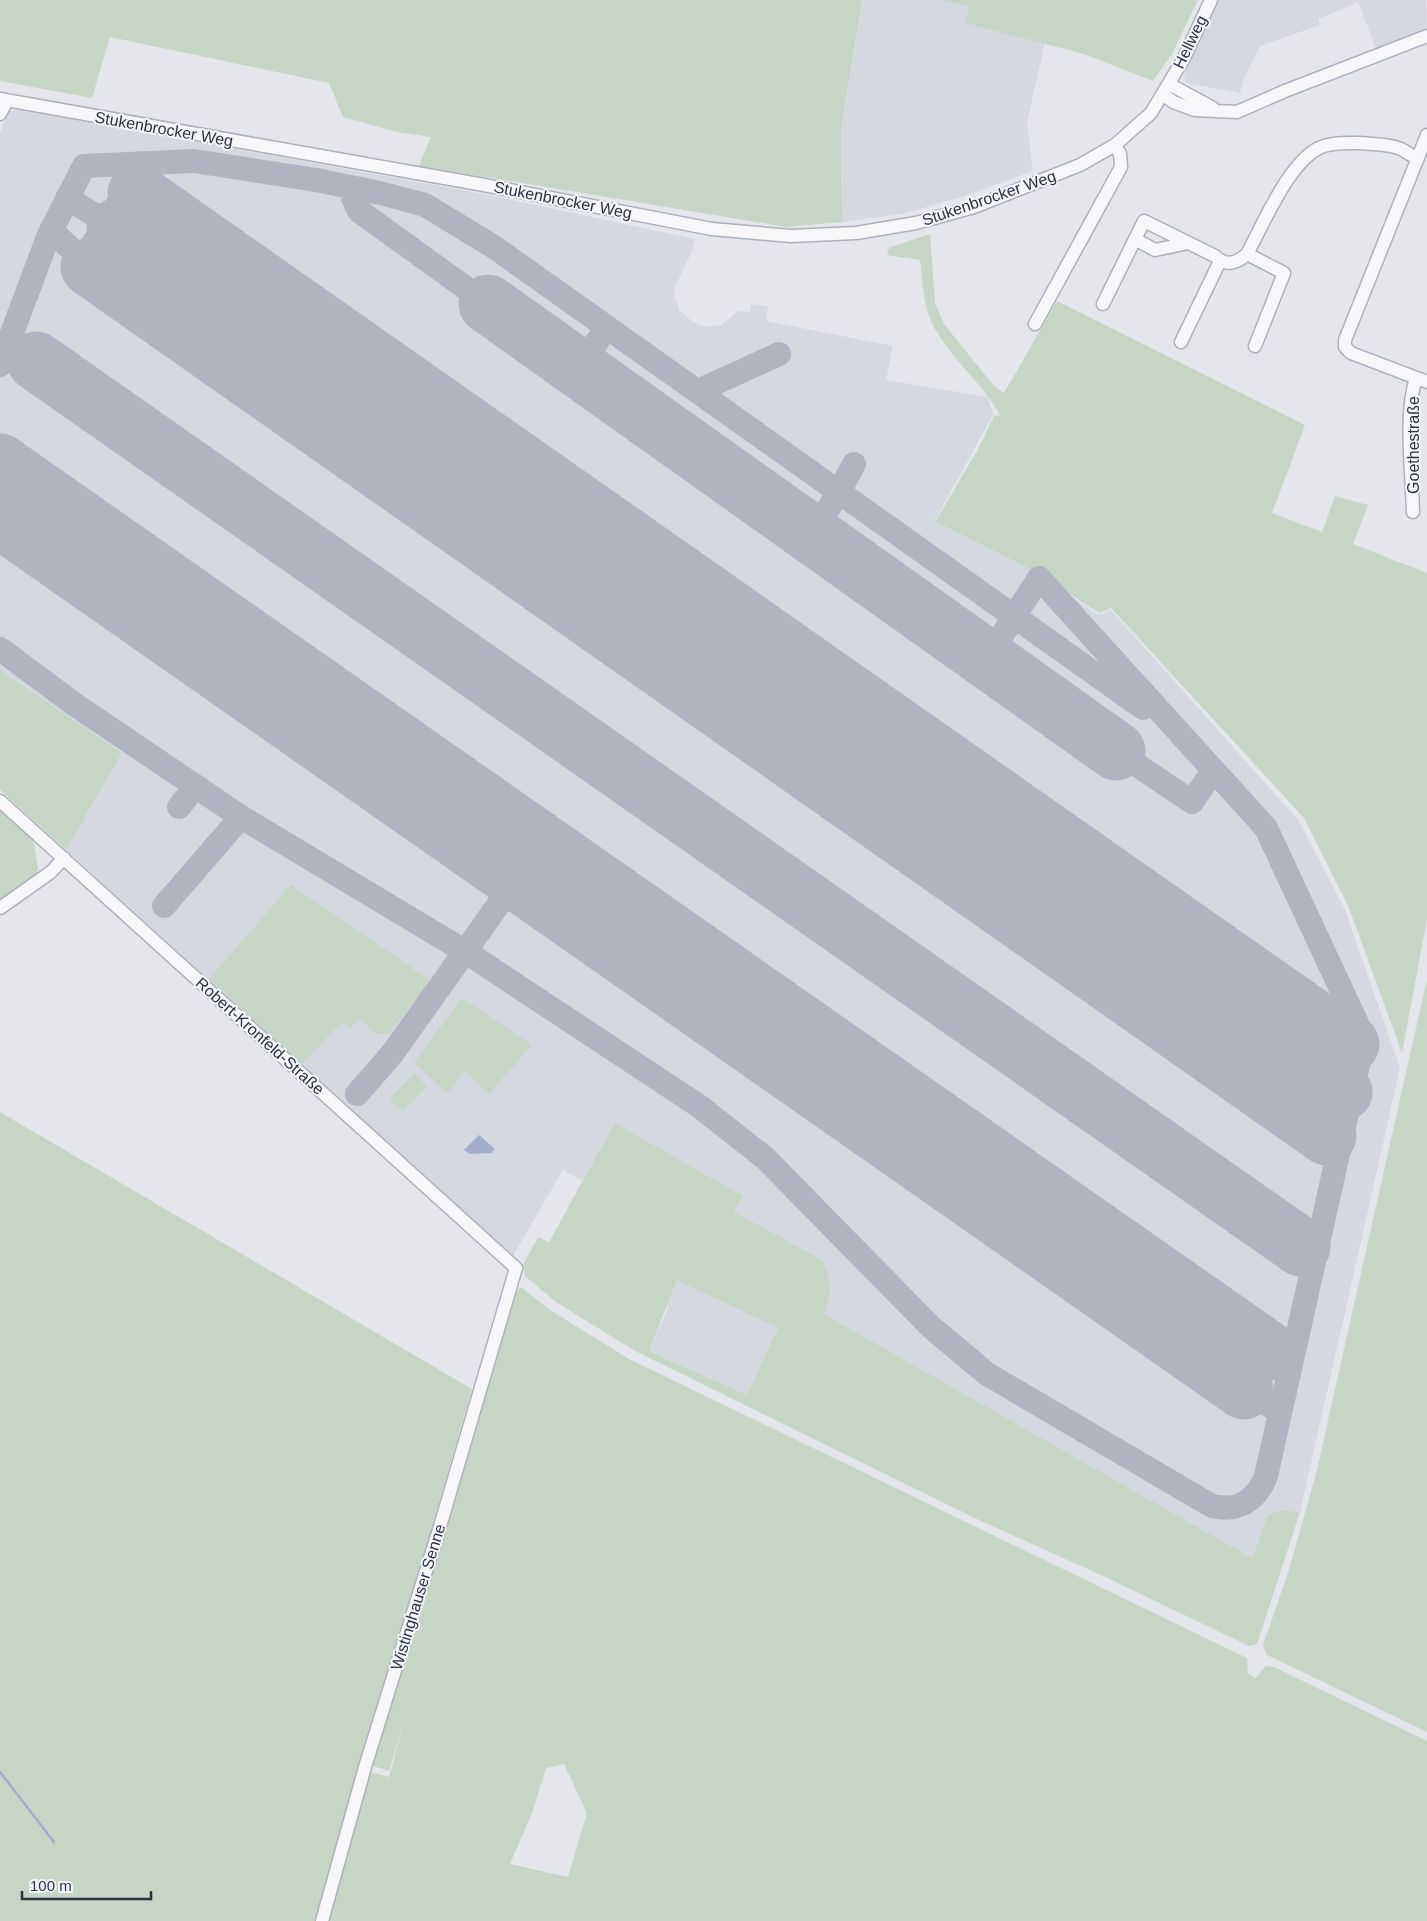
<svg xmlns="http://www.w3.org/2000/svg" width="1427" height="1921" font-family="Arial,sans-serif">
<rect width="100%" height="100%" fill="#e4e6eb"/>
<path fill="#d6d8e0" d="M862,0H942L969,5L966,23L1045,43L1027,122L1033,171L968,195L903,214L842,222L841,127Z
M1219,0H1426L1427,28L1376,48L1358,2L1318,19L1320,25L1260,46L1243,80L1240,93L1186,83L1184,77L1187,63Z
M18,109L494,196L695,239L692,251L675,287L674,295L680,311L693,322L706,327L721,325L738,311L750,312L751,304L768,306L766,321L893,346L886,380L988,397L993,415L934,522L1040,575L1098,615L1111,610L1299,821L1345,910L1400,1068L1300,1512L1282,1510L1268,1515L1252,1558L824,1314L778,1328L747,1395L649,1351L668,1308L667,1303L677,1280L562,1219L582,1181L563,1170L513,1256L66,850L122,753L0,670V134L7,113Z"/>
<path fill="#c7d5c6" fill-rule="evenodd" d="M0,0H862L841,127L842,222L787,227L419,166L431,137L397,132L343,117L329,83L110,37L92,98L0,81Z
M942,0H1198L1172,54L1153,81L1084,54L965,23L969,6Z
M930,234L935,303L944,324L994,386L1004,393L1057,301L1305,425L1272,513L1322,532L1335,496L1368,505L1353,544L1427,573V919L1402,1053L1349,908L1304,818L1111,608L1099,613L1041,575L935,522L977,451L994,416L1000,415C981,380 937,347 927,310C923,295 922,277 920,260L887,255L889,248Z
M0,670L122,753L66,850L0,790Z
M0,806L31,836L34,844L38,869L34,879L0,903Z
M291,885L431,981L389,1033L376,1034L360,1019L350,1028L342,1022L302,1064L209,979Z
M1427,979V1732L1267,1655L1263,1645L1288,1573L1316,1474Z
M462,998L532,1045L489,1094L465,1071L447,1093L414,1062Z
M414,1073L427,1086L403,1112L389,1099Z
M0,1112L472,1389L318,1921H0Z
M615,1123L743,1196L734,1212L822,1260C832,1280 832,1294 824,1314L1252,1558L1268,1515L1282,1510L1300,1512L1257,1644L1249,1646L1101,1575L983,1522L635,1351L556,1302L525,1276L523,1265L538,1237L549,1242ZM677,1280L778,1328L747,1395L649,1351Z
M521,1287L550,1310L629,1359L1247,1658L1248,1674L1256,1678L1266,1666L1274,1667L1427,1741V1921H328L370,1772L389,1777L404,1722L389,1771L373,1766L414,1624L451,1513L514,1295ZM564,1764L587,1813L568,1877L510,1864L532,1813L546,1768Z"/>
<path fill="#a1aec9" d="M479,1135L495,1149L491,1153L470,1154L464,1150Z"/>
<g fill="none" stroke-linecap="round" stroke-linejoin="round">
<path stroke="#a1aec9" stroke-width="2.5" d="M0,1772L54,1842"/>
<path stroke="#b1b4c0" stroke-width="24" d="M352,187L353,198L359,211L488,304
M67,198L116,228
M51,230L90,267
M83,260L128,187L130,164
M0,365L48,237L84,166L194,161L316,180L380,193L425,205L494,247L1143,708
M579,368L607,327
M698,391L779,354
M812,534L839,492L854,464
M0,649L74,704L241,817L466,952L699,1106L765,1158L931,1327L987,1374L1212,1506C1238,1512 1256,1501 1266,1476L1362,1047V1034L1266,828L1039,578L988,657
M233,683L260,645
M1116,751L1192,802L1213,771
M179,807L196,786
M164,906L241,817
M1109,982L1156,908
M357,1094L392,1054L516,880
M972,1199L997,1161
M1269,1351L1291,1365
M1244,1390L1280,1412"/>
<path stroke="#b1b4c0" stroke-width="59" d="M137,193L1350,1044
M116,228L1343,1092
M90,267L1327,1136
M488,304L1116,751
M36,361L1301,1247
M0,463L1269,1351
M0,519L1244,1390"/>
<defs>
<path id="minor" d="M1169,84L1213,108
M1163,94L1173,102L1195,110L1237,112L1285,91L1427,36
M0,99L484,185L712,229L791,236L856,233L916,223L974,207L1080,165L1115,145L1151,113L1184,58L1211,0
M0,114L7,101
M1427,135L1345,340V347L1351,353L1427,382
M1135,239L1155,250L1188,243
M1247,254L1284,273L1255,346
M1103,304L1144,221L1215,256C1226,267 1237,263 1247,254C1263,225 1291,156 1324,146C1336,142 1347,143 1359,143C1372,144 1389,144 1401,149C1407,152 1411,156 1418,158
M1035,324L1121,167L1120,154L1115,145
M1181,342L1220,261
M1413,512C1412,472 1404,415 1416,378
M0,801L516,1268L441,1523L365,1767L322,1921
M0,908L51,872L64,858"/>
</defs>
<use href="#minor" stroke="#adb0b9" stroke-width="15"/>
<use href="#minor" stroke="#f7f7fa" stroke-width="12"/>
</g>
<g text-anchor="middle" dominant-baseline="central" stroke-width="4" stroke-linejoin="round" paint-order="stroke">
<g font-size="16" fill="#2c3143" stroke="#f4f5f9">
<text transform="translate(1190 42) rotate(-64)">Hellweg</text>
<text transform="translate(164 129) rotate(10)">Stukenbrocker Weg</text>
<text transform="translate(989 198) rotate(-19)">Stukenbrocker Weg</text>
<text transform="translate(563 200) rotate(11)">Stukenbrocker Weg</text>
<text transform="translate(1413 445) rotate(-90)">Goethestraße</text>
<text transform="translate(260 1036) rotate(42)">Robert-Kronfeld-Straße</text>
<text transform="translate(418 1597) rotate(-73)">Wistinghauser Senne</text>
</g>
</g>
<path d="M22 1891v8h129v-8" fill="none" stroke="#2c3143" stroke-width="2.5"/>
<text x="30" y="1891" font-size="15" fill="#2c3143" stroke="#f4f5f9" stroke-width="4" paint-order="stroke">100 m</text>
</svg>
